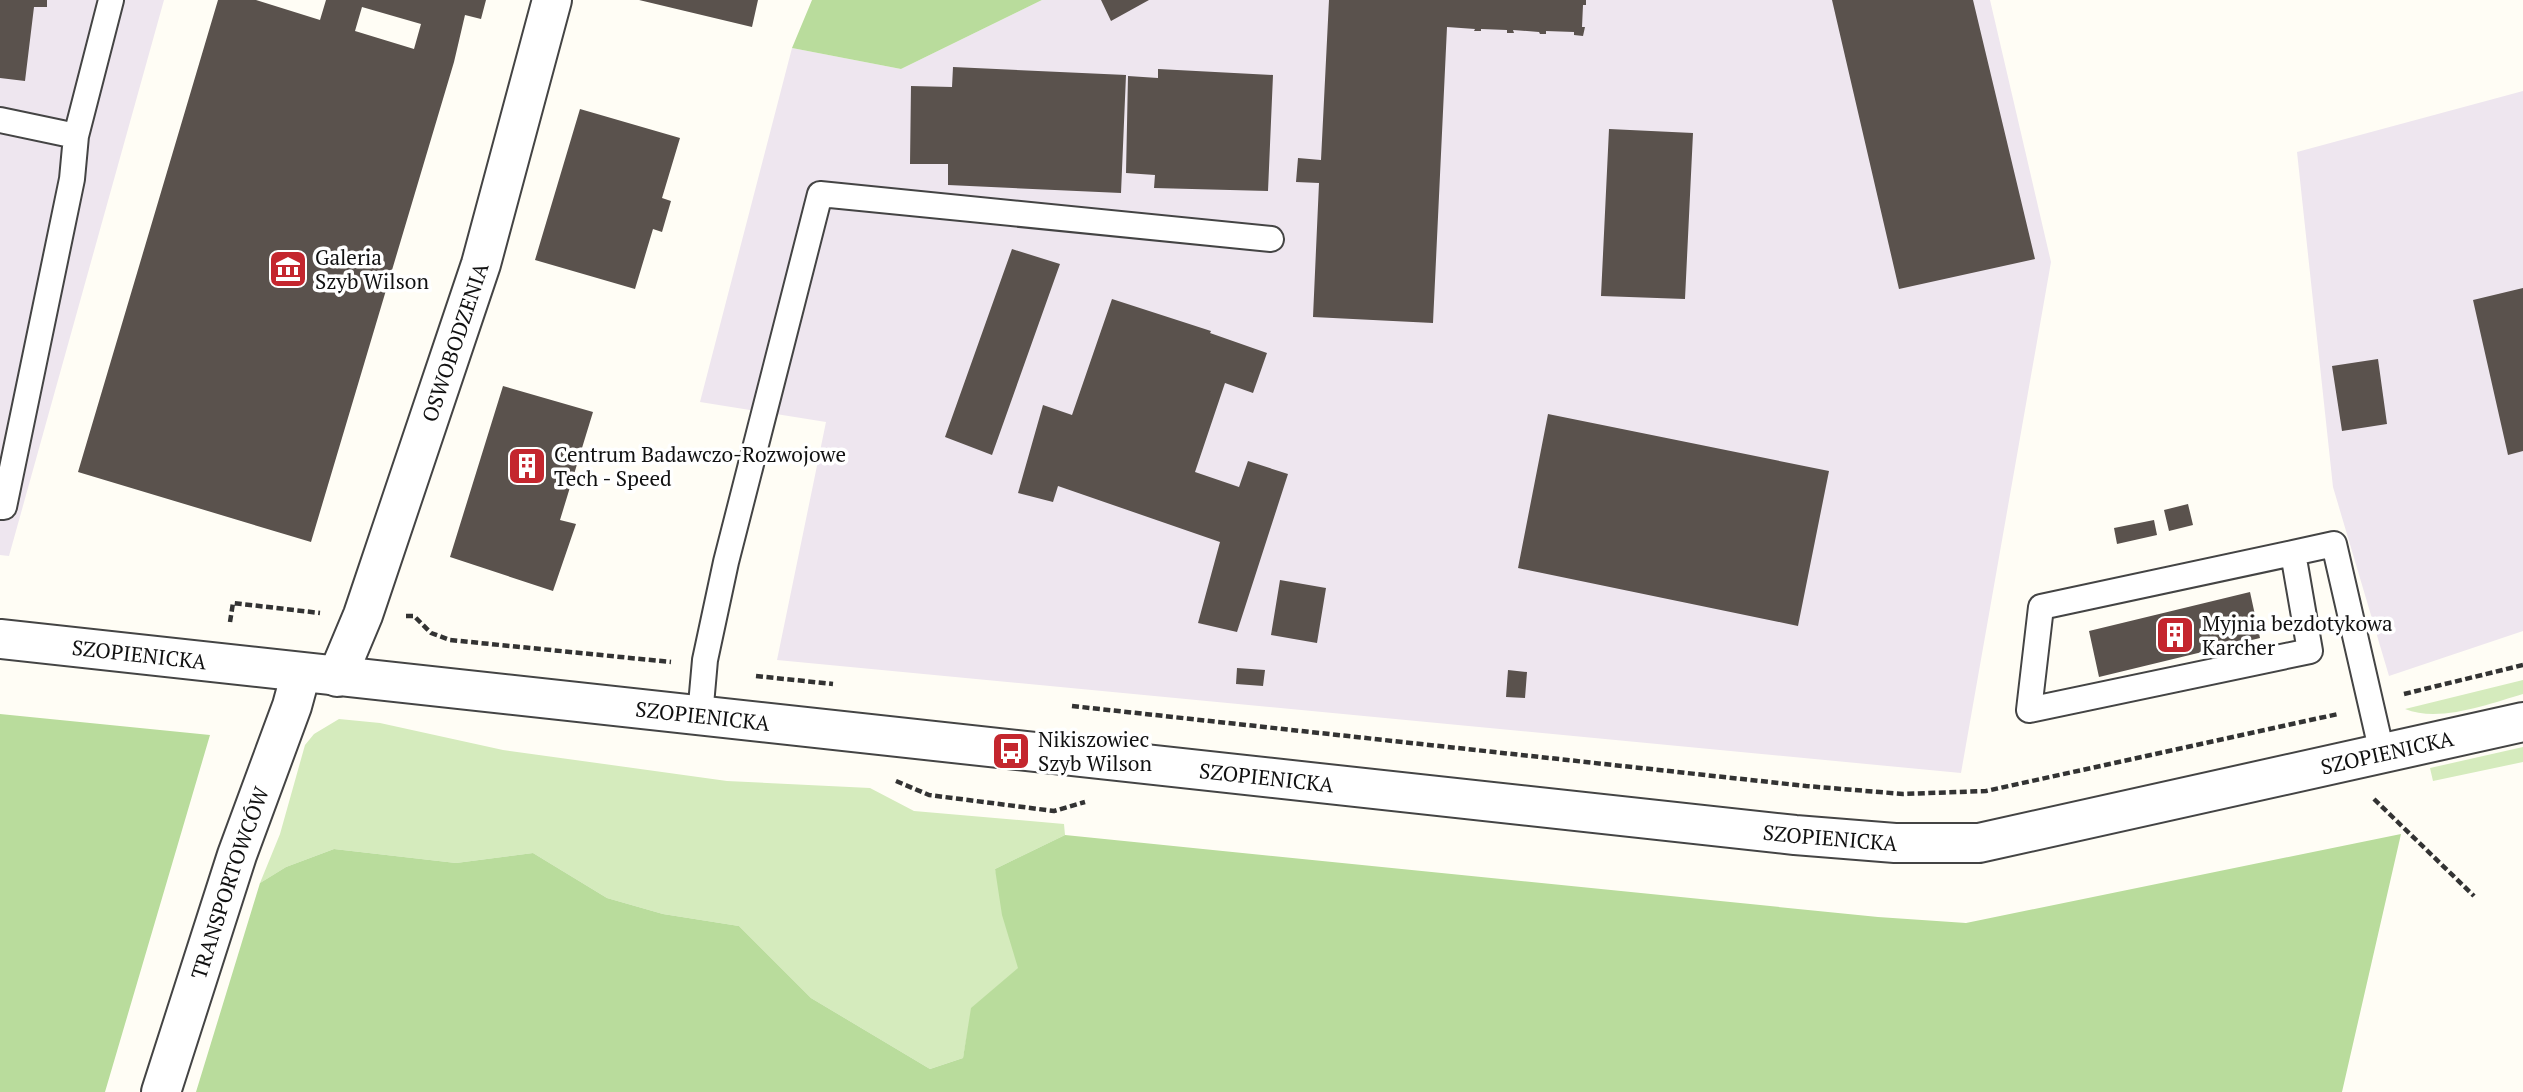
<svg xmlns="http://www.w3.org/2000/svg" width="2523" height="1092" font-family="'PT Serif',serif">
<rect width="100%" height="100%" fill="#fffdf5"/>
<path fill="#eee6ef" d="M0,0H164L9,556L0,555Z
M1042,0H1990L2051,262L1961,773L777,660L826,422L700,402L792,48L901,69Z
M2523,91V631L2389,676L2333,487L2297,152Z"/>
<path fill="#d5ebbd" d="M2523,680V694C2489,704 2439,723 2405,709Z
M339,719L380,723L503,750L727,781L870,788L914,811L1064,824L1065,835L995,869L1020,967L972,1008L963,1058L930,1069L811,998L739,926L663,914L607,898L533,853L456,863L334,849L286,867L260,883L280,834L305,745L314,734Z
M2523,747V762L2433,781L2430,768Z"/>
<path fill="#b9dc9c" d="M812,0H1042L901,69L792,48Z
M0,714L210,735L105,1092H0Z
M2401,834L2342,1092H196L260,883L286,867L334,849L456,863L533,853L607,898L663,914L739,926L811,998L930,1069L963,1058L971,1008L1018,968L1002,915L995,869L1065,835L1878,917L1966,923Z"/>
<path fill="#5a524d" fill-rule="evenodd" d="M0,0H47V7H34L25,81L0,78Z
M218,0H256L320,20L326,0H486L481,19L465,15L454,62L311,542L78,472ZM362,7L421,24L414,49L355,31Z
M639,0H758L752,27Z
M1101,0H1149L1111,21Z
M1329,0H1586V5H1583L1582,27H1585L1583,36L1574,35V32L1546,31V34H1540L1539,32L1513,30L1514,33H1507V30L1481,29V31H1474L1475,29L1447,27L1433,323L1313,317L1319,183L1296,182L1298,158L1321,160Z
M1832,0H1973L2035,259L1899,289Z
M953,67L1126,75L1121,193L948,185V164H910L911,86L952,87Z
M1158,69L1273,75L1268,191L1154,188L1155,175L1126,173L1128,76L1158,78Z
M580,109L680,138L662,198L671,201L662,232L653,229L635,289L535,260Z
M1609,129L1693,133L1685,299L1601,296Z
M1012,249L1060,264L992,455L945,437Z
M2523,288V451L2508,455L2473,300Z
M1112,299L1211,331L1210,333L1267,353L1253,393L1225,383L1195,472L1239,487L1248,461L1288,474L1237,632L1198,623L1220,542L1058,486L1053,502L1018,493L1043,405L1072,415Z
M2378,359L2387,424L2342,431L2332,366Z
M503,386L593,412L560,520L576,524L553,591L450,557Z
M1548,414L1829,471L1798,626L1518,568Z
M2188,504L2193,525L2169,531L2164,510Z
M2154,520L2157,535L2117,544L2114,528Z
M1280,580L1326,588L1317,643L1271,635Z
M2250,592L2260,638L2099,677L2089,631Z
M1237,668L1265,670L1263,686L1236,684Z
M1508,670L1527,672L1525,698L1506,697Z"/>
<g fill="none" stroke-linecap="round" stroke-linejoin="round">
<defs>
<path id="service" d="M0,120L76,136
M0,507H4L72,179L76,136L111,0
M2293,553L2310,651L2029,710L2041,607L2293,553L2334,544L2382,753
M700,716L705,660L726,562L820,194L1271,239"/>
<g id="minor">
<path id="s1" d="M161,1092L237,855L292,706L301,673"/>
</g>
<g id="tertiary">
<path id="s2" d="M0,639L1795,835L1895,843H1979L2523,722"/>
<path id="s3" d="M337,677L363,615L481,264L552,0"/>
</g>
</defs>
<use href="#service" stroke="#444" stroke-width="28"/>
<use href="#minor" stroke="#444" stroke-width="42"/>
<use href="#tertiary" stroke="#444" stroke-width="42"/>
<path stroke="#333" stroke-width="4.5" stroke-dasharray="7 3.5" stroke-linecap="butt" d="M406,616H414L431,633L450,640L671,662
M230,622L233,603L320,613
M756,676L833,684
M2404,694L2523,665
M1072,706L1806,786L1903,794L1986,791L2338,714
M896,781L929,795L1054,811L1085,802
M2374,799L2474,896"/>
<use href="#service" stroke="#fff" stroke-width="24"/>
<use href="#minor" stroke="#fff" stroke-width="38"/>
<use href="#tertiary" stroke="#fff" stroke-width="38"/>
</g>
<defs>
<symbol id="museum-square" viewBox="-11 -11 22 22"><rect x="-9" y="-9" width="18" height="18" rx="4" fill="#c4262e" stroke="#fff"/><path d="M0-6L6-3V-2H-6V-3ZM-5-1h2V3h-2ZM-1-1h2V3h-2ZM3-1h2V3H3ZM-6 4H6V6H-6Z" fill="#fff"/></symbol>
<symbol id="building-square" viewBox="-11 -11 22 22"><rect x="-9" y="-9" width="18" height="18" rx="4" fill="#c4262e" stroke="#fff"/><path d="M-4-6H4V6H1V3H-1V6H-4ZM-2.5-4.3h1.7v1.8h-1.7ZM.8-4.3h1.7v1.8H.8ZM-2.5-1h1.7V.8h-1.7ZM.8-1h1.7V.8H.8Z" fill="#fff"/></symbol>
<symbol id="bus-square" viewBox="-11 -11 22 22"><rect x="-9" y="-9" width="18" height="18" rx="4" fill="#c4262e" stroke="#fff"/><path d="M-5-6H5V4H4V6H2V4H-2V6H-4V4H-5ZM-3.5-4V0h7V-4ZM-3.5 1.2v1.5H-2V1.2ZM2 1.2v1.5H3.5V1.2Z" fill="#fff"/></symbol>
</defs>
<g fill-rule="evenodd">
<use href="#museum-square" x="266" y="247" width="44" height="44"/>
<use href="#building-square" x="505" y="444" width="44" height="44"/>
<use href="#building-square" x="2153" y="613" width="44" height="44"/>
<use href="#bus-square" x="989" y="729" width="44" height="44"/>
</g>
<g text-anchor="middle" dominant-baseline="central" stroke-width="7" stroke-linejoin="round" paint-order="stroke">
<g font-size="21" fill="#111" stroke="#fff" text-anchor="start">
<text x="315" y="257">Galeria<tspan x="315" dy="24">Szyb Wilson</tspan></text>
<text x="554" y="454">Centrum Badawczo-Rozwojowe<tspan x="554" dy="24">Tech - Speed</tspan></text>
<text x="2202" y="623">Myjnia bezdotykowa<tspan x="2202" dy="24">Karcher</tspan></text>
<text x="1038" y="739">Nikiszowiec<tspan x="1038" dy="24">Szyb Wilson</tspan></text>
</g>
<g font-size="21" fill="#111" stroke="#fff">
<text stroke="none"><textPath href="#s3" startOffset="355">OSWOBODZENIA</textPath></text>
<text stroke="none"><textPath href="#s2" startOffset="140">SZOPIENICKA</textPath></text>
<text stroke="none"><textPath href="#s2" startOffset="707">SZOPIENICKA</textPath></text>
<text stroke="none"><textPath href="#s2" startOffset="2408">SZOPIENICKA</textPath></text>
<text stroke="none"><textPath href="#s2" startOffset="1274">SZOPIENICKA</textPath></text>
<text stroke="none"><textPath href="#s2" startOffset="1841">SZOPIENICKA</textPath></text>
<text stroke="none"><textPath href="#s1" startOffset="220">TRANSPORTOWCÓW</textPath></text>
</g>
</g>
</svg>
